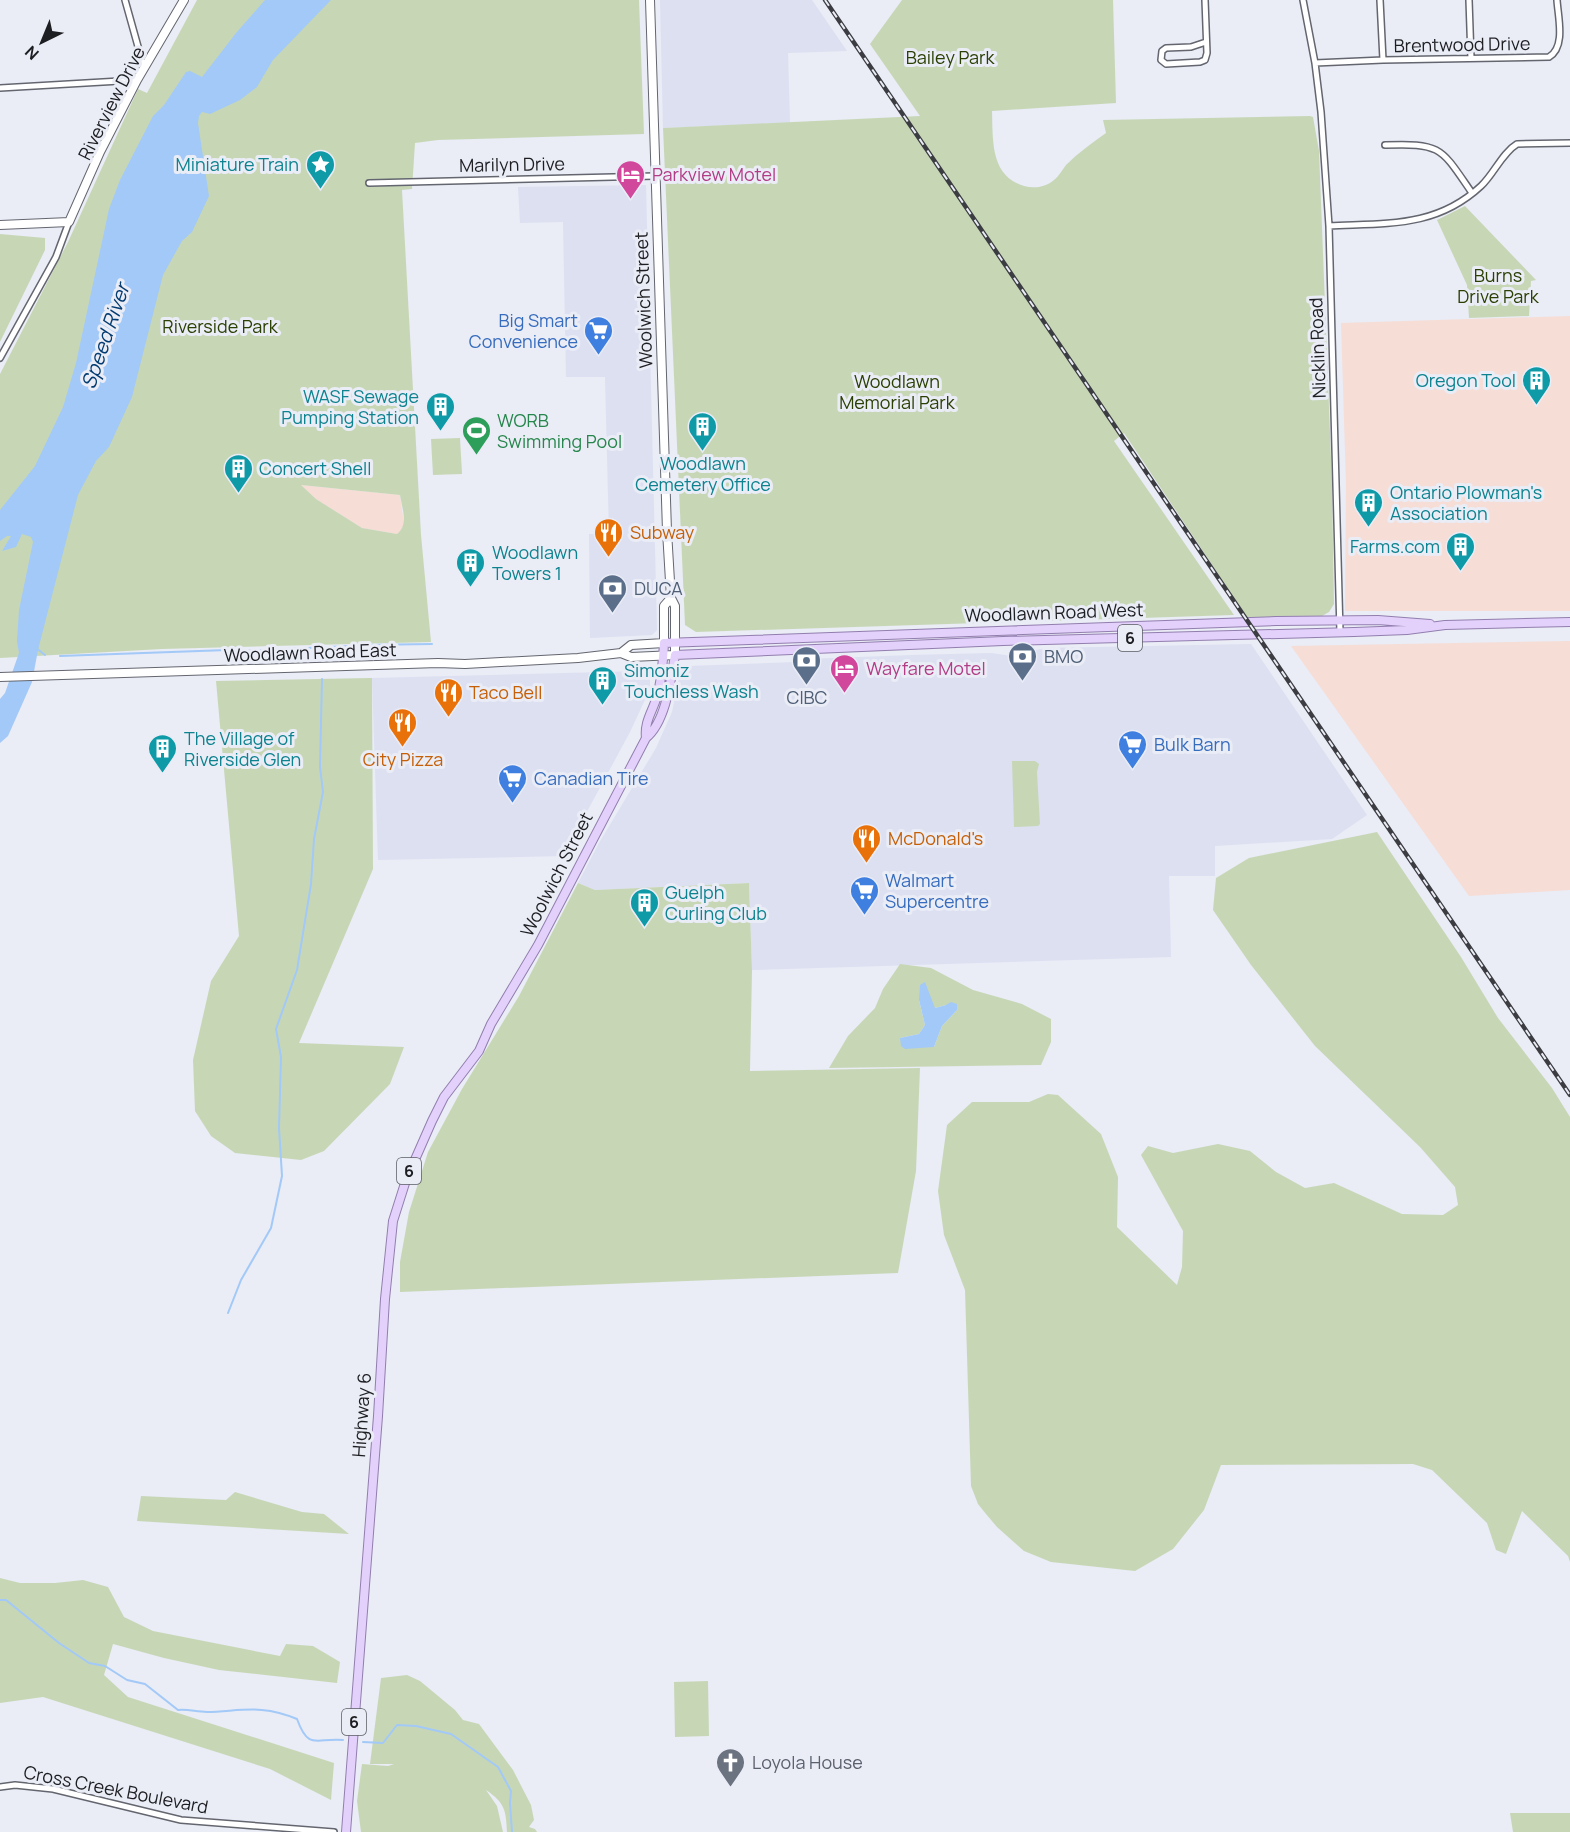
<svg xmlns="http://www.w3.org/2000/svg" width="1570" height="1832" font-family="Manrope,sans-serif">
<rect width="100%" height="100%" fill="#eaecf6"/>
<path fill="#dce0f1" d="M660,0H812L847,51L788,53L790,123L663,128Z
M646,185L657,630L652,635L590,638L589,534H609L605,377H566L563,222L520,223L518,187Z
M1251,644L1367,815L1332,839L1215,846V876H1169L1171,957L752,970L749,883L595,890L578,883L599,843L656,748L672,712L680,674L688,666L795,662L806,659L912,655L991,653L1012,656L1045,648Z
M643,671L650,677V689L630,732L563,856L378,860L372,678Z"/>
<path fill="#f6ddd5" d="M1570,316V611H1345L1346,484L1341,323Z
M301,485L400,495L404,524L403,530L397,534L362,528L316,499Z
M1570,641V890L1469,896L1291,646Z"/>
<path fill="#c7d7b6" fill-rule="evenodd" d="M197,0H639L644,134L438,140L415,143L412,189L402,190L421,535L431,642L162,649L0,658V374L68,242L138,89L147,93ZM301,485L400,495C402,508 409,525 397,534L362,528L316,499Z
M902,0H1113L1116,103L992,111C993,140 990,176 1024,186C1034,189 1046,187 1054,180C1059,176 1062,170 1066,165C1078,153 1092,143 1106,133L1103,120L1310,116L1313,117L1319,151L1332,484L1334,604L1329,612L1322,616L1252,619L1247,617L1124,433L1114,441L1234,615L696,632L685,625L663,128L920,116L870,44Z
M1465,206L1536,280L1531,281L1529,316L1469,318L1467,285L1437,220Z
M0,234L45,238V250L0,342Z
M460,438L462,474L433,475L431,439Z
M369,678H372L373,869L299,1043L404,1047L390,1084L324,1151L301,1160L235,1153L211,1136L195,1111L193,1060L211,981L239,936L216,681Z
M1012,761H1035L1039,764L1037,772L1040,824L1038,826L1014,827Z
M1377,832L1461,957L1498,1018L1552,1088L1570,1117V1562L1568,1556L1522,1511L1506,1554L1496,1550L1487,1523L1432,1470L1413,1464L1221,1465L1204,1510L1173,1549L1135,1571L1051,1562L1024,1551L997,1527L986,1514L978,1504L971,1486L965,1290L944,1235L938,1191L947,1125L972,1102H1029L1048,1094L1058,1095L1101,1134L1118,1177L1117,1227L1177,1285L1182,1267L1183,1231L1141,1155L1148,1146L1173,1153L1218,1144L1250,1151L1276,1172L1305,1188L1334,1183L1402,1214L1443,1215L1458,1205L1455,1187L1420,1147L1315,1046L1251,965L1213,910L1216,878L1249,858Z
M578,883L595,890L749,883L752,970L750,1071L920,1068L916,1171L898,1273L400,1292V1262L409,1212L428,1152L462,1089L519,996Z
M900,964L931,968L973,990L1022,1004L1051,1019V1042L1041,1065L829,1068L848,1036L875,1008L883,989ZM919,1000L935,1008L946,1005L957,1010L942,1026L934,1047L900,1038L919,1034L925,1025Z
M235,1492L302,1512L324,1514L349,1534L137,1521L141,1496L226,1500Z
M0,1578L20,1583H55L83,1580L108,1587L124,1617L153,1631L280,1656L286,1644L313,1646L340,1662L337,1683L219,1670L164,1658L113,1644L104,1675L128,1697L334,1763L331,1800L270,1769L43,1697L0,1703Z
M407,1675L420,1681L455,1710L463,1720L479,1724L513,1770L531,1805L534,1820L529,1827L535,1829L537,1832H507C506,1810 505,1803 486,1790L497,1806L503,1832H361L357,1801L362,1764L388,1766L394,1764H370L381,1678Z
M708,1681L709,1736L675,1737L674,1682Z
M1510,1813H1570V1832H1513Z"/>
<path fill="#a2c9f7" d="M265,0H331L273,60L257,87L240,100L210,114L202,112L199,116L198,123L209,196L192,232L182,241L163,275L132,397L109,447L96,461L78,495L38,650L32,682L8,736L0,743V699L5,693L19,653L17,641L19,610L33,542L31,537L22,534L16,547L2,551L11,536H7L0,541V510L35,466L63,407L76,363L109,209L120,180L153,116L164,105L186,72L190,71L202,77L236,33Z
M925,982L935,1008L946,1005L951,1002L957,1004V1010L942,1026L934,1047L905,1049L901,1046L900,1038L919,1034L925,1025L919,1000L920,985Z"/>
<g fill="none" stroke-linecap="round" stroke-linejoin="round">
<path stroke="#a2c9f7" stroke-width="2" d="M362,645L432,644
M36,648L45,655
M242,651L350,646
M60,656L227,650
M228,1313L241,1280L271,1228L282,1176L279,1128L281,1057L276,1029L297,970L311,884L314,839L323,792L320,767L322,679
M0,1600H6L59,1643L89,1663L105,1666L127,1680L145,1684L178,1710C189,1709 196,1712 207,1712C242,1711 262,1704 297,1719C309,1752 317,1737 343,1740
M363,1742L383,1743L397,1725L416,1726L451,1734L498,1767L511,1791L510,1803L512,1832"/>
<defs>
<path id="street" d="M125,0L144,68
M1205,0L1207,53L1205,60L1200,62L1166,64L1161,60L1162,51L1166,48L1191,47L1206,42
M1303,0L1315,63L1321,112L1329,226L1340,632
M1380,0L1383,60
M1469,0L1471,58
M1315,63L1383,60L1549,57C1566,47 1558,17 1557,0
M0,88L137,80
M1385,145C1442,143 1441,148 1472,193
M369,183L655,176
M1329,226C1386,223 1436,228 1481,186C1494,174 1502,153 1517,144L1570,143
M0,358L56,257L69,222
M0,1787L15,1785L53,1789L181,1820L334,1832"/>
<path id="secondary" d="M0,225L69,222L100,152L137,80L184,0
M621,653L631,645L664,643V606L671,598
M0,677L438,663L465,664L578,658L621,653L631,657L675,655V606L671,598L667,531L650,0"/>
<path id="primary" d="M646,738C644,721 653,711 657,696C662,679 663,661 664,643L1276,621L1378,620L1430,624
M346,1832L378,1416L385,1299L393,1221L406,1180L432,1121L444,1097L479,1051L491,1024L538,945L646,738C666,722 671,679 675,655L1003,641L1354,632L1407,630L1445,625L1570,622"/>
</defs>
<use href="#street" stroke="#64666f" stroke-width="8"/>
<use href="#secondary" stroke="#64666f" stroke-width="10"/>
<use href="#primary" stroke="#927eae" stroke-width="10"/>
<use href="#street" stroke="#fff" stroke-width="5"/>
<use href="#secondary" stroke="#fff" stroke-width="8"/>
<use href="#primary" stroke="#e3d1fb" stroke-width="8"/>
<defs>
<path id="rail" d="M825,0L1570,1095"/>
</defs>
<use href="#rail" stroke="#3c3d42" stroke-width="4.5"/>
<use href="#rail" stroke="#eaecf6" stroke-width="2" stroke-dasharray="7" stroke-linecap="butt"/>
</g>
<defs>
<symbol id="sight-pin" viewBox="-11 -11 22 30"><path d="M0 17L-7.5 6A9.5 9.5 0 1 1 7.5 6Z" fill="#0f9aa8" stroke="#eaecf6"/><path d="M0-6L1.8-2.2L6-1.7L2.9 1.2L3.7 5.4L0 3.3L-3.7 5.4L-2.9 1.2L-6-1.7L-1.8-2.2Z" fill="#fff"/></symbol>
<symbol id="hotel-pin" viewBox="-11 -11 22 30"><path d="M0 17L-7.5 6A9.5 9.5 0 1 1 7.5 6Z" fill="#d1479c" stroke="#eaecf6"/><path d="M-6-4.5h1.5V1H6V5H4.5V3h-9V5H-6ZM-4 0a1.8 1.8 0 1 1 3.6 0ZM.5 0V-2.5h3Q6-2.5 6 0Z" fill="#fff"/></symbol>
<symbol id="supermarket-pin" viewBox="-11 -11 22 30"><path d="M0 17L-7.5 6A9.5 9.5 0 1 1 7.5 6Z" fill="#3f7fe0" stroke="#eaecf6"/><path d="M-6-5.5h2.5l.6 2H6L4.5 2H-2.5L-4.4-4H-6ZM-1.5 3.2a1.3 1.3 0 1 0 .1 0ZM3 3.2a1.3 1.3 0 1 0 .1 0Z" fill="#fff"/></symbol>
<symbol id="building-pin" viewBox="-11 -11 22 30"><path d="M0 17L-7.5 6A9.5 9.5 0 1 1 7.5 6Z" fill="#0f9aa8" stroke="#eaecf6"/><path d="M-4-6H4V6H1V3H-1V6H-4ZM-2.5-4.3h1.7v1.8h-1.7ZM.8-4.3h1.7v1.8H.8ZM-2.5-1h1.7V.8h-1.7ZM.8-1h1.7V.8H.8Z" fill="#fff"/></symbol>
<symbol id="stadium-pin" viewBox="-11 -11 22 30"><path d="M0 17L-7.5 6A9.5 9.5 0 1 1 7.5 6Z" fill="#2e9e5b" stroke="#eaecf6"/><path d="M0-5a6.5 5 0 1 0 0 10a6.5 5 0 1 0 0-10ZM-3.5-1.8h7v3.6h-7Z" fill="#fff"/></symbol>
<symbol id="restaurant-pin" viewBox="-11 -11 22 30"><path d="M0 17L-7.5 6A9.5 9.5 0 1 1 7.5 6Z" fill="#e8710a" stroke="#eaecf6"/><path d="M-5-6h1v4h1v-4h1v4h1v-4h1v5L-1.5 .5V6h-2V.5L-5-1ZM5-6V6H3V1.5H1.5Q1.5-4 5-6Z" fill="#fff"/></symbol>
<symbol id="bank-pin" viewBox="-11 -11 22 30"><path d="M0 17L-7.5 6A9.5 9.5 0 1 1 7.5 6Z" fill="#5c6f8a" stroke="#eaecf6"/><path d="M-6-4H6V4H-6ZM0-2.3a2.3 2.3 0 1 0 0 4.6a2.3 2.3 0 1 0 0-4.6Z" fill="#fff"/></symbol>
<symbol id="church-pin" viewBox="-11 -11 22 30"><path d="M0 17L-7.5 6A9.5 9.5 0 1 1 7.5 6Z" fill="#6b7280" stroke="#eaecf6"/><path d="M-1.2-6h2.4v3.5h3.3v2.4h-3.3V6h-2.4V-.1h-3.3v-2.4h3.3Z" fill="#fff"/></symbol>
</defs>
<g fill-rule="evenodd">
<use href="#sight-pin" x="304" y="148" width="33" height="45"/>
<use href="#hotel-pin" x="614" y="158" width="33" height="45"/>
<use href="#supermarket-pin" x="582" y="314" width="33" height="45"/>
<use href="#building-pin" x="1520" y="364" width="33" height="45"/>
<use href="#building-pin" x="424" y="390" width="33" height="45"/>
<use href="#building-pin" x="686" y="410" width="33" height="45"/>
<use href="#stadium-pin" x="460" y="414" width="33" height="45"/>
<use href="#building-pin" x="222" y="452" width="33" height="45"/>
<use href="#building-pin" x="1352" y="486" width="33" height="45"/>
<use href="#restaurant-pin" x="592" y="516" width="33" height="45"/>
<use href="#building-pin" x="1444" y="530" width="33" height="45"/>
<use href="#building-pin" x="454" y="546" width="33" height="45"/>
<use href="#bank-pin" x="596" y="572" width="33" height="45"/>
<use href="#bank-pin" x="1006" y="640" width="33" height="45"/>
<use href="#bank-pin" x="790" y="644" width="33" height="45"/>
<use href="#hotel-pin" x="828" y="652" width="33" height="45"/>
<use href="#building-pin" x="586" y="664" width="33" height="45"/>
<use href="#restaurant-pin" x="432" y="676" width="33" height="45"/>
<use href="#restaurant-pin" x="386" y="706" width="33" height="45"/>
<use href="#supermarket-pin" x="1116" y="728" width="33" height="45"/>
<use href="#building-pin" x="146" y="732" width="33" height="45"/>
<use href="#supermarket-pin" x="496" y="762" width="33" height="45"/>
<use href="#restaurant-pin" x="850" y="822" width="33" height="45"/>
<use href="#supermarket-pin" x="848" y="874" width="33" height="45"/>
<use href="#building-pin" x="628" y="886" width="33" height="45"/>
<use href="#church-pin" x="714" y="1746" width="33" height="45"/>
</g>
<g text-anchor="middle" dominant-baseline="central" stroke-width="6" stroke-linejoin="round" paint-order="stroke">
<g fill="#eaecf6" stroke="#5a5c62" stroke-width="1.5">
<rect x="1118" y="625" width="24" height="26" rx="4.5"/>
<rect x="397" y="1158" width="24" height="26" rx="4.5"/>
<rect x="342" y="1709" width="24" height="26" rx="4.5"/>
</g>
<g font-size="16" font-weight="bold" fill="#1d1e22">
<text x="1130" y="638">6</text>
<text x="409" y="1171">6</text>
<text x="354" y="1722">6</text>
</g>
<g font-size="18" fill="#1d1e22" stroke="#eaecf6">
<text transform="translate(1462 44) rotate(-1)">Brentwood Drive</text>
<text transform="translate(111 103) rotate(-63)">Riverview Drive</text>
<text transform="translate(512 164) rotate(-1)">Marilyn Drive</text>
<text transform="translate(643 300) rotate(-92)">Woolwich Street</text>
<text transform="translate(1317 348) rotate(-92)">Nicklin Road</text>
<text transform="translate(1054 612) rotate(-2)">Woodlawn Road West</text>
<text transform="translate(310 652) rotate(-2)">Woodlawn Road East</text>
<text transform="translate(556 874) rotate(-63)">Woolwich Street</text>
<text transform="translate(361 1415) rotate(-86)">Highway 6</text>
<text transform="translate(116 1789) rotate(11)">Cross Creek Boulevard</text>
</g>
<g font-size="18" fill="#2b4003" stroke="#eaecf6">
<text x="950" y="57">Bailey Park</text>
<text x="1498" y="275">Burns<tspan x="1498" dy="21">Drive Park</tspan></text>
<text x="220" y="326">Riverside Park</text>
<text x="897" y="381">Woodlawn<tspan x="897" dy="21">Memorial Park</tspan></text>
</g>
<g font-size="18" fill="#0d838f" stroke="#eaecf6" text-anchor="start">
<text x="299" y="164" text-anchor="end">Miniature Train</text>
<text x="1516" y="380" text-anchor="end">Oregon Tool</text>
<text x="419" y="396" text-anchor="end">WASF Sewage<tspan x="419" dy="21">Pumping Station</tspan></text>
<text x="703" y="463" text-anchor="middle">Woodlawn<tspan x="703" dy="21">Cemetery Office</tspan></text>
<text x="259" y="468">Concert Shell</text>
<text x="1390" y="492">Ontario Plowman's<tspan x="1390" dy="21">Association</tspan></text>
<text x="1440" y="546" text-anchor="end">Farms.com</text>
<text x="492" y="552">Woodlawn<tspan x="492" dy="21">Towers 1</tspan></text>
<text x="624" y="670">Simoniz<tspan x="624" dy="21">Touchless Wash</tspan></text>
<text x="184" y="738">The Village of<tspan x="184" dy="21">Riverside Glen</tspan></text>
<text x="665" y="892">Guelph<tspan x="665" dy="21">Curling Club</tspan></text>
</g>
<g font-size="18" fill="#b23c85" stroke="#eaecf6" text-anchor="start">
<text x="652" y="174">Parkview Motel</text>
<text x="866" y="668">Wayfare Motel</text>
</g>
<g font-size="18" fill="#366cbe" stroke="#eaecf6" text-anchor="start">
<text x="578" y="320" text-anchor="end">Big Smart<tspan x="578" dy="21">Convenience</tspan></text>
<text x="1154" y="744">Bulk Barn</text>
<text x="534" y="778">Canadian Tire</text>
<text x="885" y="880">Walmart<tspan x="885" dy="21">Supercentre</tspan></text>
</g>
<g font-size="18" fill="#27864d" stroke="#eaecf6" text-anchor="start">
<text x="497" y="420">WORB<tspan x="497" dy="21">Swimming Pool</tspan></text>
</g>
<g font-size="18" fill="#c56008" stroke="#eaecf6" text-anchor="start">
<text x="630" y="532">Subway</text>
<text x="469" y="692">Taco Bell</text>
<text x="403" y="759" text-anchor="middle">City Pizza</text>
<text x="888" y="838">McDonald's</text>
</g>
<g font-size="18" fill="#4e5e75" stroke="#eaecf6" text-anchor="start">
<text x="634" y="588">DUCA</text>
<text x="1044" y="656">BMO</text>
<text x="807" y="697" text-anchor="middle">CIBC</text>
</g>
<g font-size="18" fill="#5b616d" stroke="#eaecf6" text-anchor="start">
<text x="752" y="1762">Loyola House</text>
</g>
<g font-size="20" font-style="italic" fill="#043c72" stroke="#eaecf6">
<text transform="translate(105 336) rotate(-71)">Speed River</text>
</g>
</g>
<g transform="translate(42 42) rotate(223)" stroke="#eaecf6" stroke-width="4.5" paint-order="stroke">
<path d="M0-4.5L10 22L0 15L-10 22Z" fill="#1d1e22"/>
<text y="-9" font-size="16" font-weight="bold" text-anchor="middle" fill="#1d1e22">N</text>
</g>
</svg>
